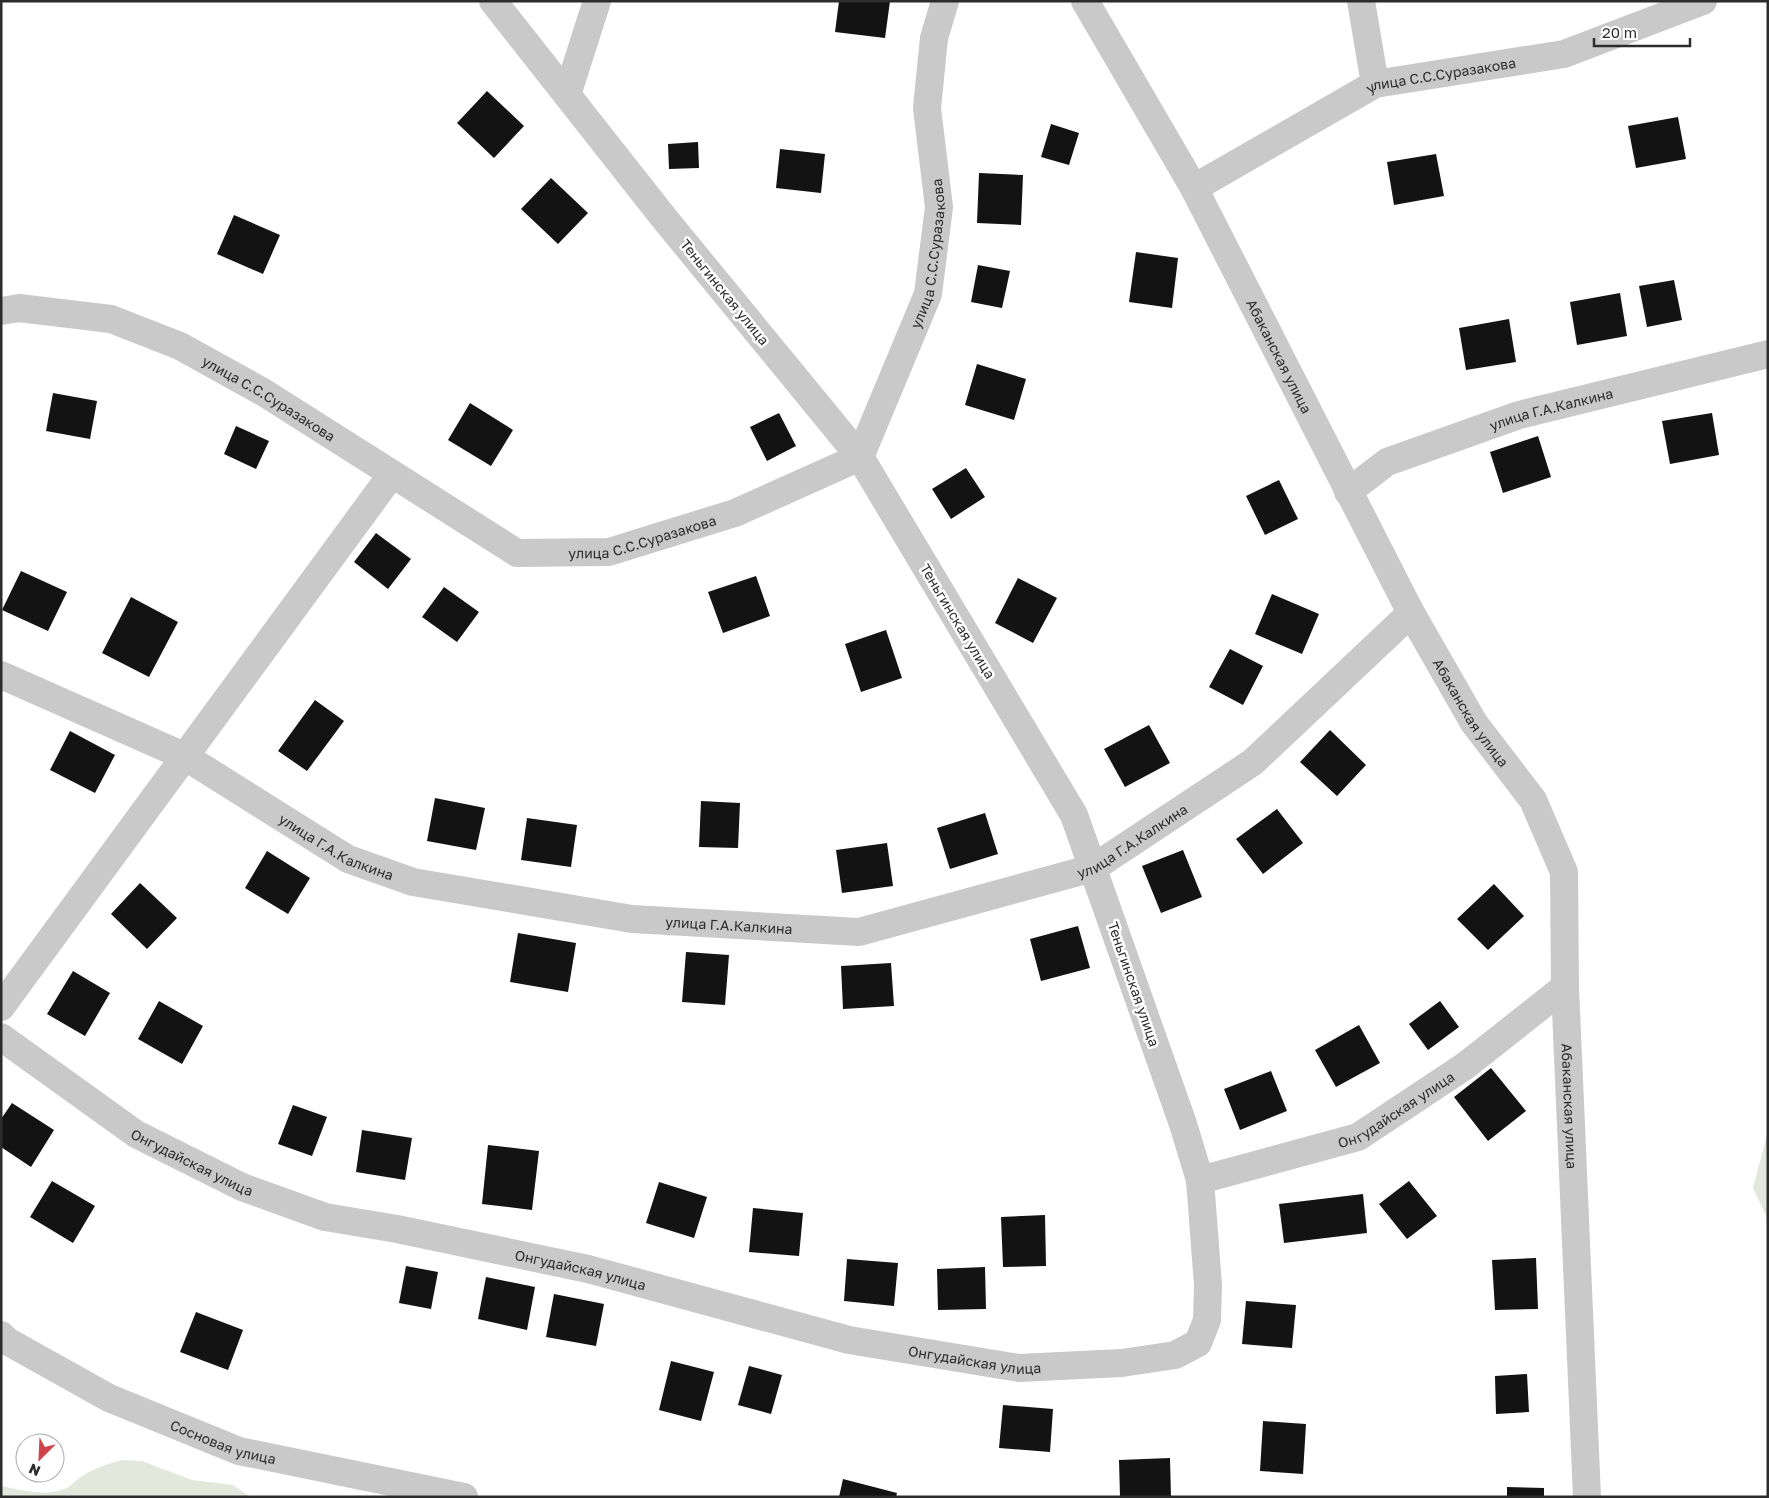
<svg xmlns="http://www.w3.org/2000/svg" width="1769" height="1498" font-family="'Golos Text',sans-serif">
<rect width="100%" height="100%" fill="#fff"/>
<path fill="#e2e8db" d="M1768,1131V1220L1753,1188Z
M122,1460L142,1461L192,1480L233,1485L250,1497H1V1486C21,1490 47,1497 67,1488C72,1485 77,1479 82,1476C95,1468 108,1464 122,1460Z"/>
<path fill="#131313" d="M839,1H890L885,38L835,32Z
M487,91L524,126L494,158L457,123Z
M1678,117L1686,159L1636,168L1628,126Z
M1051,124L1079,133L1069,165L1041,157Z
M698,142L699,168L669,169L668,144Z
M780,149L825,154L821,193L776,188Z
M1436,154L1444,196L1394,205L1387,162Z
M979,173L1023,175L1021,225L977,223Z
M551,178L588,213L558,244L521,209Z
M234,215L280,235L263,274L217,254Z
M1136,252L1178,258L1172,308L1129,302Z
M978,265L1010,271L1002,308L971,302Z
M1674,280L1682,320L1647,327L1639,286Z
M1620,293L1627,336L1577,345L1570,302Z
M1509,319L1516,362L1466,370L1459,328Z
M977,364L1026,379L1014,420L965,405Z
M53,393L97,401L90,439L46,431Z
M470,403L513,430L491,466L448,440Z
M779,413L796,446L767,461L750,427Z
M1712,413L1719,455L1670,464L1662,421Z
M236,426L269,441L256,469L224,454Z
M1538,436L1551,477L1503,493L1490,452Z
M966,468L985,497L951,519L932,489Z
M1279,480L1298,519L1265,535L1246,496Z
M376,533L411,559L388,589L354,562Z
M21,571L67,592L48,631L2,610Z
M756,576L770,616L723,633L708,592Z
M1018,578L1057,598L1033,643L995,623Z
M444,587L479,612L457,642L422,617Z
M1272,594L1319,614L1302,654L1255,634Z
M131,597L178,622L149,677L102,653Z
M886,630L902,678L861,692L845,644Z
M1230,649L1263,666L1243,705L1209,687Z
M315,700L344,721L307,771L278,751Z
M1149,725L1170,763L1125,787L1104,749Z
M1330,730L1366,765L1337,796L1300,762Z
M70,731L115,755L95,793L50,770Z
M435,798L485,808L476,850L427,841Z
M701,801L740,803L738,848L699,847Z
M1277,809L1303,843L1263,874L1236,839Z
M985,813L998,854L950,869L937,828Z
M527,818L577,825L571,867L521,860Z
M887,843L893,886L842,893L836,850Z
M1183,850L1202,897L1161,913L1142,866Z
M267,851L310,878L288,914L245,888Z
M140,883L177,918L147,949L111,914Z
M1494,884L1524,916L1488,950L1457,919Z
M1078,926L1090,968L1041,981L1030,939Z
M518,933L576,943L568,992L510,982Z
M686,952L729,955L725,1005L682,1002Z
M891,963L894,1006L843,1009L841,966Z
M73,971L110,993L85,1036L47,1014Z
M159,1001L203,1026L182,1064L138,1039Z
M1440,1001L1459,1027L1428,1050L1409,1024Z
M1359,1025L1380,1063L1336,1087L1315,1050Z
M1491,1068L1526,1111L1488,1141L1454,1097Z
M1271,1071L1287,1111L1240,1130L1224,1089Z
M12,1103L54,1130L31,1167L1,1147V1119Z
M293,1105L327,1117L312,1156L278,1144Z
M362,1130L412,1138L405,1180L356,1172Z
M488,1145L539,1151L532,1210L482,1204Z
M52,1181L95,1206L73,1243L30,1217Z
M1409,1181L1437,1216L1407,1239L1379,1204Z
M659,1182L707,1197L694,1238L646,1223Z
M1363,1194L1367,1233L1284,1243L1279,1204Z
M753,1208L803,1213L799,1256L749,1252Z
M1045,1215L1046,1266L1003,1267L1001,1217Z
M1536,1258L1538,1309L1495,1310L1492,1260Z
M847,1259L898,1263L894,1306L844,1301Z
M406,1266L438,1272L431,1309L399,1303Z
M985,1267L986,1309L938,1310L937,1269Z
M486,1277L535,1287L527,1330L478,1319Z
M554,1294L604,1304L596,1346L546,1337Z
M1246,1301L1296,1305L1292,1348L1242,1344Z
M196,1312L243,1330L228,1370L180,1352Z
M671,1361L714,1372L701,1421L659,1410Z
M749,1366L782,1375L771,1414L738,1405Z
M1527,1374L1529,1412L1496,1414L1495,1376Z
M1003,1405L1053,1409L1050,1452L999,1448Z
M1263,1421L1306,1424L1303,1474L1260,1471Z
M1170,1458L1171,1497H1120L1119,1460Z
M843,1479L897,1493L896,1497H839Z
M1507,1487L1544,1488V1497H1507Z"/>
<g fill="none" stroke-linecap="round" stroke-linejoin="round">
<g stroke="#c9c9c9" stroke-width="28">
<path id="s1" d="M1085,1L1194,188L1411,613L1474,723L1533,800L1564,872L1565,987L1587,1497"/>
<path d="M1361,1L1375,84"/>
<path d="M567,95L597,1"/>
<path id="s2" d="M1194,188L1375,84L1564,54L1703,1"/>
<path id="s3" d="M1,311L19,308L111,319L180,346L263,392L517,553L609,552L735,513L860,457L928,294L939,207L927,108L934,38L945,1"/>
<path id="s4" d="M1348,492L1387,462L1519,415L1768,354"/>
<path id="s5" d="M1,675L184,756L348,859L413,882L632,919L859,932L1093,868L1253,762L1411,613"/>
<path d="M1,1007L392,474"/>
<path id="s6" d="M1,1037L136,1134L242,1187L325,1217L397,1229L588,1269L849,1340L1019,1368L1122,1363L1175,1355L1198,1343L1207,1320L1208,1285L1200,1180L1183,1124L1074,815L860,457L664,218L493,1"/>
<path id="s7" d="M1200,1180L1358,1137L1465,1066L1565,987"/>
<path id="s8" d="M1,1335L7,1341L109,1398L239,1451L464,1497"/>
</g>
</g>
<g text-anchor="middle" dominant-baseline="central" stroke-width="5" stroke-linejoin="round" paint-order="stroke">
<g font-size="14" fill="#2c2c2c" stroke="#fff">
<text stroke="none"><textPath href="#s2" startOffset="275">улица С.С.Суразакова</textPath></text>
<text stroke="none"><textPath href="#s3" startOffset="1158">улица С.С.Суразакова</textPath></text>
<text transform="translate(725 292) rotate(51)">Теньгинская улица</text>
<text stroke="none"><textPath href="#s1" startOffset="405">Абаканская улица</textPath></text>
<text stroke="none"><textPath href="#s3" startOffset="288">улица С.С.Суразакова</textPath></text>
<text stroke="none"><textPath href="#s4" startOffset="222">улица Г.А.Калкина</textPath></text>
<text stroke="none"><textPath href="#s3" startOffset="708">улица С.С.Суразакова</textPath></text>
<text transform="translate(958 621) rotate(59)">Теньгинская улица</text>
<text stroke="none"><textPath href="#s1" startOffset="810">Абаканская улица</textPath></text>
<text stroke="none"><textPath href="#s5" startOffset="1202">улица Г.А.Калкина</textPath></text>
<text stroke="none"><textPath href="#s5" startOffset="378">улица Г.А.Калкина</textPath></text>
<text stroke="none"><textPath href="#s5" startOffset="782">улица Г.А.Калкина</textPath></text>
<text transform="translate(1134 984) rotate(71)">Теньгинская улица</text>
<text stroke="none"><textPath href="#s1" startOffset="1230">Абаканская улица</textPath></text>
<text stroke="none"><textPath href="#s7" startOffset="210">Онгудайская улица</textPath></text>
<text stroke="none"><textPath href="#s6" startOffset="229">Онгудайская улица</textPath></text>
<text stroke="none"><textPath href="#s6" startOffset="634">Онгудайская улица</textPath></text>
<text stroke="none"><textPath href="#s6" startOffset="1039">Онгудайская улица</textPath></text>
<text stroke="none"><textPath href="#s8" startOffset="248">Сосновая улица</textPath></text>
</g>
</g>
<rect width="1769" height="1498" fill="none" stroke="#2c2c2c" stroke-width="5"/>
<g transform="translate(40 1458) rotate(204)"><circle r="24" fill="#ffffff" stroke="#ababab"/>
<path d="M0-4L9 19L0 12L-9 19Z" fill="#cf4249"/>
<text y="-8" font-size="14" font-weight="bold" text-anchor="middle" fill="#2c2c2c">N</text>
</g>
<path d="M1594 38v8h96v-8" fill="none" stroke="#2c2c2c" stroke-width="2.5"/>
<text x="1602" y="38" font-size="15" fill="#2c2c2c" stroke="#ffffff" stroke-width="4" paint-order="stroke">20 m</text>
</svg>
